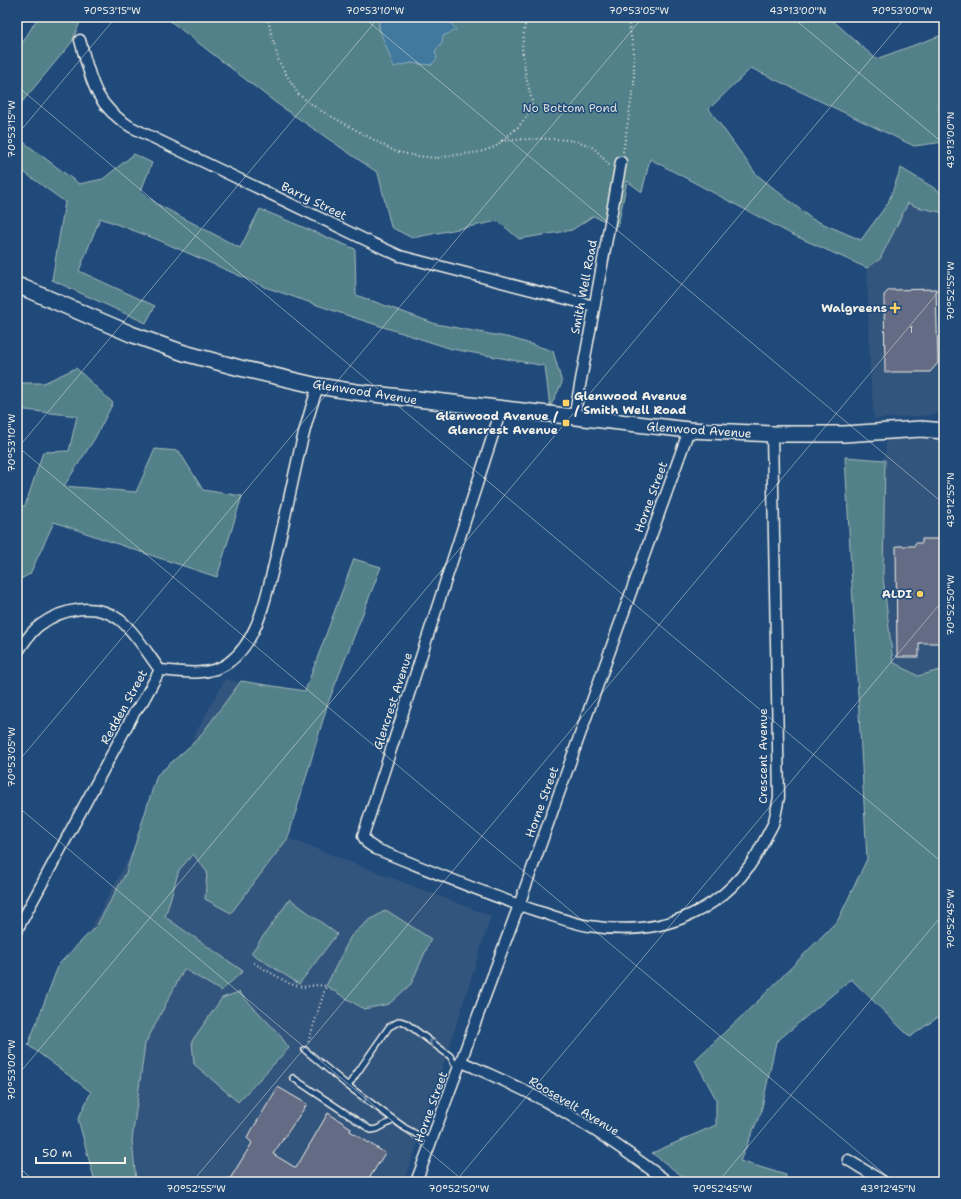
<svg xmlns="http://www.w3.org/2000/svg" width="961" height="1199" font-family="'Shantell Sans',sans-serif">
<rect width="100%" height="100%" fill="#1f4a7a"/>
<filter id="ink" filterUnits="userSpaceOnUse"><feTurbulence type="fractalNoise" baseFrequency=".025" numOctaves="2"/><feDisplacementMap in="SourceGraphic" scale="8" xChannelSelector="R" yChannelSelector="G"/><feConvolveMatrix kernelMatrix="1 2 1 2 8 2 1 2 1" color-interpolation-filters="sRGB"/></filter>
<g filter="url(#ink)">
<path fill="#33547d" d="M908,202L917,207L944,213V412L930,415L874,419L870,372L867,268L880,259Z
M886,439H944V669L918,676L893,662L883,577L885,460Z
M225,679L328,703L288,838L491,916L448,1051L414,1154L403,1182H142L78,1119L91,1092L28,1045Z"/>
<path fill="#53818a" stroke="#a4b9b9" d="M38,17H82L72,42L17,108V52Z
M165,17H378L379,28L395,66L411,63L432,65L435,51L442,43L443,36L451,23L449,17H829L876,59L942,35L944,42V96L937,104L944,112V142L914,146L751,68L709,109L756,174L812,219L861,240L888,203L901,168L944,194V213L917,207L908,203L880,259L867,268L791,234L650,159L642,192L627,181L618,226L593,216L572,230L519,239L498,221L412,238L391,227L378,173L276,103Z
M17,137L79,184L103,179L134,154L152,163L141,191L157,204L240,248L260,209L355,249L356,295L436,324L511,338L553,351L562,383L550,407L545,366L452,349L352,317L265,287L156,239L100,218L79,271L155,306L146,323L52,280L65,202L17,167Z
M76,368L113,403L95,438L64,486L136,492L155,449L179,451L203,490L242,496L217,577L138,551L54,522L30,574L17,581V506H25L43,452L69,451L77,416L17,409V383H44Z
M845,457L885,460L883,577L893,662L918,676L944,669V1013L910,1037L851,979L776,1042L761,1112L740,1161L786,1175V1182H690L652,1153L716,1125V1099L695,1060L759,1000L838,920L867,859Z
M354,559L381,567L328,703L288,838L231,913L205,899L207,872L193,854L179,870L165,917L243,971L221,991L184,969L145,1044L132,1140L136,1182H95L78,1119L91,1092L28,1045L59,964L97,925L126,873L157,775L198,739L241,681L305,691Z
M290,899L337,934L299,984L251,953Z
M386,910L431,939L411,984L389,1004L364,1009L326,986L351,936L368,921Z
M239,992L279,1034L289,1048L238,1102L194,1064L192,1041L222,998Z"/>
<path fill="#41799d" stroke="#89a9bb" d="M378,17H449L451,23L456,30L443,36L442,43L435,51L437,59L431,65L411,63L394,67L380,31Z"/>
<path fill="#636c84" stroke="#f4f1e8" d="M936,289L938,363L930,372H885L884,295L889,290Z
M922,539H944V643H919V657H897L896,546H915V543H922Z
M278,1087L307,1104L273,1154L296,1168L328,1113L351,1128L350,1131L385,1153L367,1182H228L252,1143L247,1138Z"/>
<g fill="none" stroke-linecap="round" stroke-linejoin="round">
<defs>
<path id="lane" d="M305,1050L348,1086
M293,1078L371,1130L377,1129L394,1120
M431,1142L405,1128L348,1086L389,1027L400,1021L406,1023L450,1056L458,1069"/>
<path id="street" d="M80,40C91,79 94,105 131,127L374,244L400,256L594,306
M501,410L363,836L367,843L376,849C429,870 482,893 537,911C554,916 571,923 589,926C663,938 729,911 763,843C766,837 770,830 773,824C776,816 777,806 779,797L772,434
M574,418L621,162
M17,653C24,643 30,632 40,625C63,608 96,602 120,620C136,633 147,653 160,670
M160,670C182,672 208,677 228,663C257,642 265,601 273,569C281,536 288,503 295,471C301,442 309,413 318,386
M17,930L134,713L143,701L160,670
M462,1062C491,1075 522,1088 550,1104C591,1126 630,1154 668,1182
M848,1160L884,1182
M416,1182L519,905L689,430"/>
<path id="secondary" d="M17,285L131,334L184,353L240,368L318,386L356,392L689,430L772,434H844L921,429L944,431"/>
</defs>
<use href="#lane" stroke="#f4f1e8" stroke-width="8"/>
<use href="#street" stroke="#f4f1e8" stroke-width="13"/>
<use href="#secondary" stroke="#f4f1e8" stroke-width="18"/>
<path stroke="#f4f1e8" stroke-width="2" stroke-dasharray="1 3" stroke-linecap="butt" d="M267,17L279,62L298,94L318,109L394,151L416,156L437,158L456,155L480,152L495,147L518,127L531,112L532,101L526,77L522,48L526,17
M501,141C524,139 575,135 593,148C599,152 604,160 610,166
M623,152L634,84V51L627,17
M254,963L290,984L303,987L317,985L326,986L308,1043"/>
<use href="#lane" stroke="#1f4a7a" stroke-width="5"/>
<use href="#street" stroke="#1f4a7a" stroke-width="10"/>
<use href="#secondary" stroke="#1f4a7a" stroke-width="15"/>
</g>
<defs><path id="oneway-chevron" d="M-2-3.5L2.5 0L-2 3.5" fill="none" stroke-width="1.6" stroke-linecap="round" stroke-linejoin="round"/></defs>
<g stroke="#748da6">
<use href="#oneway-chevron" transform="translate(432 1042) rotate(-144)"/>
<use href="#oneway-chevron" transform="translate(364 1099) rotate(38)"/>
</g>
</g>
<path fill="none" stroke="#f4f1e8" stroke-width="1" stroke-opacity="0.45" d="M363,17L944,504M792,17L944,144M17,86L944,864M17,135L116,17M17,446L894,1182M17,449L379,17M17,763L643,17M17,806L465,1182M17,1076L906,17M17,1166L36,1182M192,1182L944,285M455,1182L944,599M718,1182L944,913"/>
<g fill="#ffd166" stroke="#1f4a7a" stroke-width="1.5">
<path d="M893 302h4v4h4v4h-4v4h-4v-4h-4v-4h4z"/>
<rect x="562" y="399" width="8" height="8" rx="2"/>
<rect x="562" y="419" width="8" height="8" rx="2"/>
<circle cx="920" cy="594" r="4"/>
</g>
<g text-anchor="middle" dominant-baseline="central" stroke-width="3" stroke-linejoin="round" paint-order="stroke">
<g font-size="10" fill="#d0d0cf">
<text x="911" y="329">1</text>
</g>
<g font-size="12" fill="#dce0da" stroke="#1f4a7a">
<text x="570" y="108">No Bottom Pond</text>
</g>
<g font-size="12" fill="#f4f1e8" stroke="#1f4a7a">
<text transform="translate(314 201) rotate(26)">Barry Street</text>
<text transform="translate(584 287) rotate(-79)">Smith Well Road</text>
<text transform="translate(365 392) rotate(9)">Glenwood Avenue</text>
<text transform="translate(699 430) rotate(4)">Glenwood Avenue</text>
<text transform="translate(651 497) rotate(-70)">Horne Street</text>
<text transform="translate(393 701) rotate(-72)">Glencrest Avenue</text>
<text transform="translate(124 707) rotate(-61)">Redden Street</text>
<text transform="translate(763 756) rotate(-90)">Crescent Avenue</text>
<text transform="translate(542 802) rotate(-70)">Horne Street</text>
<text transform="translate(574 1106) rotate(31)">Roosevelt Avenue</text>
<text transform="translate(431 1107) rotate(-70)">Horne Street</text>
</g>
<g font-size="12" font-weight="bold" fill="#f4f1e8" stroke="#1f4a7a" text-anchor="end">
<text x="887" y="308">Walgreens</text>
<text x="574" y="396" text-anchor="start">Glenwood Avenue<tspan x="574" dy="14">/ Smith Well Road</tspan></text>
<text x="558" y="416">Glenwood Avenue /<tspan x="558" dy="14">Glencrest Avenue</tspan></text>
<text x="912" y="594">ALDI</text>
</g>
</g>
<rect width="961" height="1199" fill="none" stroke="#1f4a7a" stroke-width="44"/>
<path d="M36 1157v6h89v-6" fill="none" stroke="#f4f1e8" stroke-width="2"/>
<text x="42" y="1157" font-size="12" fill="#f4f1e8" stroke="#1f4a7a" stroke-width="3" paint-order="stroke">50 m</text>
<rect x="22" y="22" width="917" height="1155" fill="none" stroke="#f4f1e8" stroke-width="1.5"/>
<g font-size="10" text-anchor="middle" fill="#f4f1e8">
<text x="112" y="14">70°53'15"W</text>
<text x="375" y="14">70°53'10"W</text>
<text x="639" y="14">70°53'05"W</text>
<text x="798" y="14">43°13'00"N</text>
<text x="902" y="14">70°53'00"W</text>
<text transform="translate(11 129) rotate(-90)" y="4">70°53'15"W</text>
<text transform="translate(950 140) rotate(-90)" y="4">43°13'00"N</text>
<text transform="translate(950 291) rotate(-90)" y="4">70°52'55"W</text>
<text transform="translate(11 443) rotate(-90)" y="4">70°53'10"W</text>
<text transform="translate(950 500) rotate(-90)" y="4">43°12'55"N</text>
<text transform="translate(950 605) rotate(-90)" y="4">70°52'50"W</text>
<text transform="translate(11 757) rotate(-90)" y="4">70°53'05"W</text>
<text transform="translate(950 919) rotate(-90)" y="4">70°52'45"W</text>
<text transform="translate(11 1070) rotate(-90)" y="4">70°53'00"W</text>
<text x="196" y="1192">70°52'55"W</text>
<text x="459" y="1192">70°52'50"W</text>
<text x="722" y="1192">70°52'45"W</text>
<text x="888" y="1192">43°12'45"N</text>
</g>
</svg>
